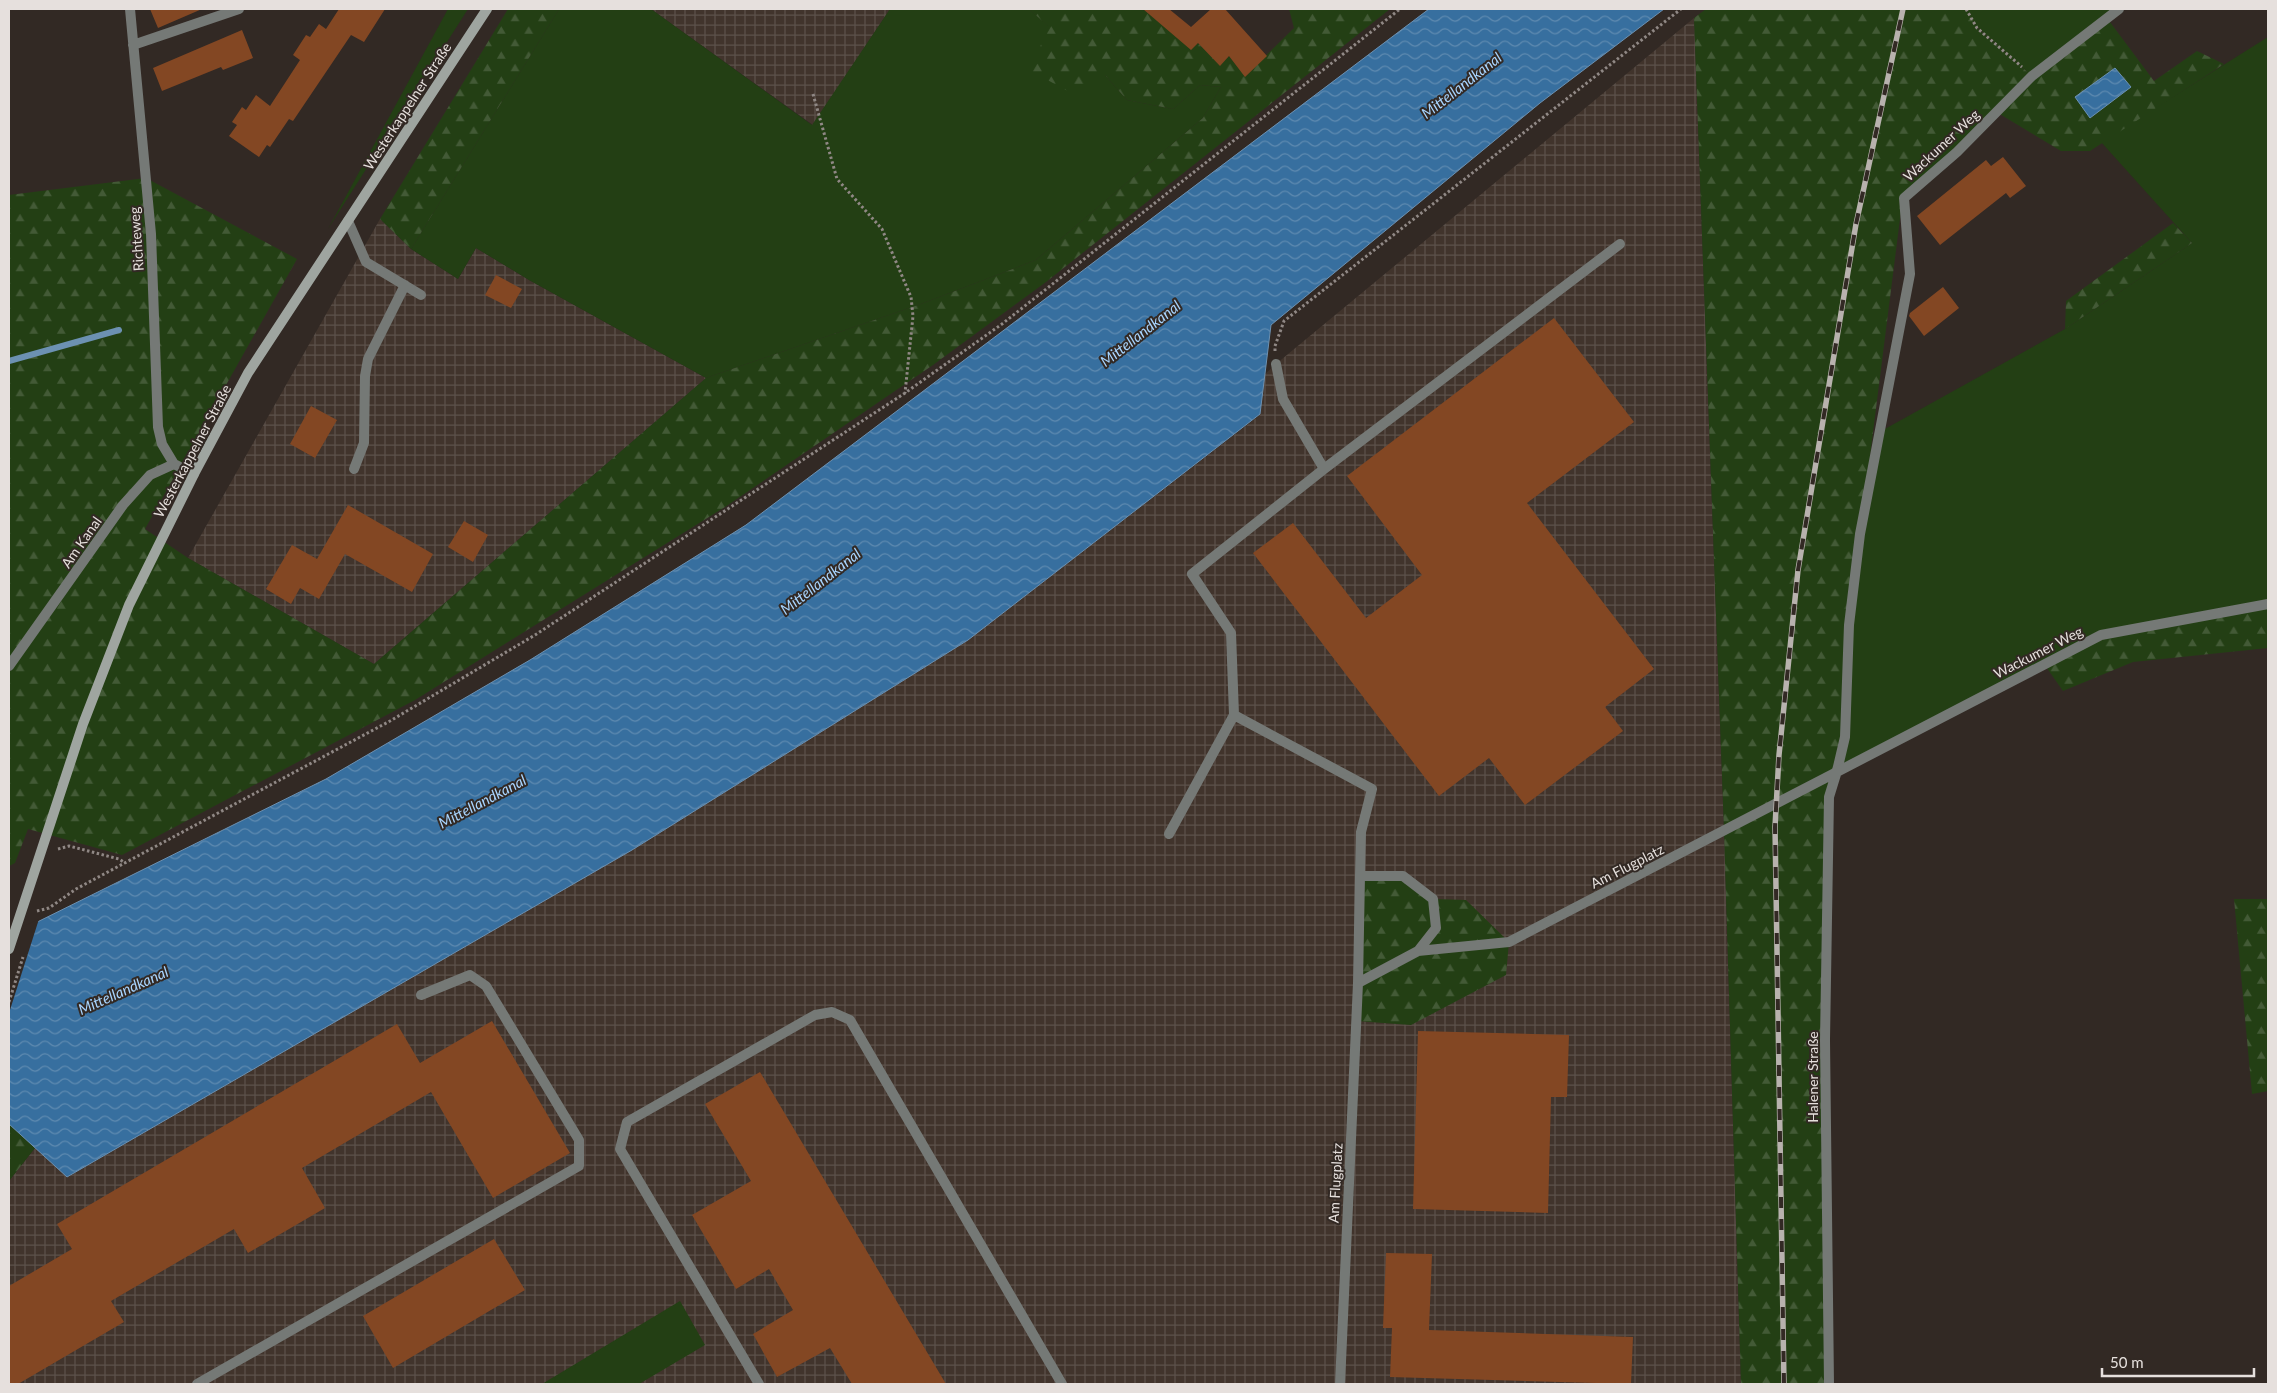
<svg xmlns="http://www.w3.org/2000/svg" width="2277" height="1393" font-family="Lato,sans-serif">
<defs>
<pattern id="industrial-grid" width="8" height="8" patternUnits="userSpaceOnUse" patternTransform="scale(1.25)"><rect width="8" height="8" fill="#41342c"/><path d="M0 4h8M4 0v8" fill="none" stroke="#5c514a"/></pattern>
<pattern id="forest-firs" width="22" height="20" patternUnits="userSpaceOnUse" patternTransform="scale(1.25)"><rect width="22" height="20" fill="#233f14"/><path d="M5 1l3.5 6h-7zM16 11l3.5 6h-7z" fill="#435a36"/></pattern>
<pattern id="water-waves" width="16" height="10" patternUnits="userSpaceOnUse" patternTransform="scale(1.25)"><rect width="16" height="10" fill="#376f9f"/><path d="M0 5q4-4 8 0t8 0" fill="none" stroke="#5e8ab0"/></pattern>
</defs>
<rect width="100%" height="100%" fill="#322924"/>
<path fill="url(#industrial-grid)" d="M651,9H890L813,125Z
M1694,18L1724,831L1741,1384H9V1181L35,1148L68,1177L632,850L968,640L1260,415L1264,375L1276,364Z
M380,219L411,249L458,279L476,248L529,280L706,378L374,664L188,558Z"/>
<path fill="#233f14" d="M448,9H468L328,229Z
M559,9H651L812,125L890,9H1029L1105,75L1127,100L1173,109L1200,85L1221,87L1203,118L1036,260L921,304L706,378L529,280L476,248L458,279L411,249Z
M1966,9H2119L2032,76L1976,26Z
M2268,37V604L2101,635L1837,771L1874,435L2065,329L2192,243L2101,142Z
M680,1301L705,1345L639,1384H542Z"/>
<path fill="url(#forest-firs)" d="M508,9H559L411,249L380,219Z
M1029,9H1143L1191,49L1198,43L1220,65L1229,56L1245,76L1294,28L1289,9H1390L1046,282L933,365L725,507L415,700L122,855L28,829L15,863L9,866V195L146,178L297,259L145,529L188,558L374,664L706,378L921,304L1036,260L1203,118L1221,87L1200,85L1173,109L1127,100L1105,75L1075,95L1031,71L1048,26Z
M1706,9H1966L1977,28L2032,76L2107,18L2154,81L2197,51L2224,64L2090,151H2061L1998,113L1902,203L1871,448L1837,771L1829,797V1384H1741L1724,831L1694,18Z
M2173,223L2192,243L2065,329L2066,301Z
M2268,604V648L2133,662L2063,691L2044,664L2101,635Z
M1360,876H1403L1433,899L1466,900L1509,942L1506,975L1411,1025L1356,1021Z
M2234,899H2268V1091L2252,1094Z
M9,1124L35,1148L9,1181Z"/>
<path fill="url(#water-waves)" stroke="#6c91b2" d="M1429,9H1664L1540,103L1271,325L1260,414L968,640L632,850L67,1177L9,1124V936L326,779L530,660L746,525Z
M2115,68L2131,87L2090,118L2075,97Z"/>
<path fill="#322924" d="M39,919L9,1013V933Z"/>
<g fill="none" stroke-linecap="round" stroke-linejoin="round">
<path stroke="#6c91b2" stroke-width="6" d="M9,361L119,330"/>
</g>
<path fill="#834723" d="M150,9H202L158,28Z
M339,9H385L364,42L351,35L293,121L289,119L270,147L267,145L259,157L229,136L237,125L232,122L242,107L246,110L256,95L270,106L300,60L293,55L306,35L310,37L319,24L326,29Z
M1143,9H1169L1191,27L1211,9H1225L1267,56L1245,77L1229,56L1220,66L1198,43L1191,50Z
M242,30L253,58L223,70L221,67L162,91L153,68Z
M2003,157L2026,186L2010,198L2006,193L1940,245L1917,216L1986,160L1991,166Z
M496,275L522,289L511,308L485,295Z
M1943,287L1959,308L1924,336L1909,316L1910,313Z
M1554,318L1634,422L1527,503L1654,669L1605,707L1623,731L1525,805L1489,758L1439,796L1253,553L1293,523L1366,618L1422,575L1347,476Z
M311,406L337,420L315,458L290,444Z
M348,505L433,554L412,592L345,554L319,599L300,588L291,604L266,589L292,545L317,559Z
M464,521L488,535L473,562L448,547Z
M492,1021L570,1153L493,1198L431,1092L302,1168L325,1208L248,1253L234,1229L111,1301L124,1322L18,1384H9V1286L72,1249L57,1224L397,1024L420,1063Z
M1418,1031L1569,1035L1567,1097H1551L1548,1213L1413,1209Z
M760,1072L946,1384H852L830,1348L777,1377L753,1334L793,1310L769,1269L736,1289L692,1215L751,1181L705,1104Z
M494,1239L525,1290L393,1368L363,1316Z
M1386,1253L1432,1254L1429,1330L1633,1337L1631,1384L1390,1377L1392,1328H1383Z"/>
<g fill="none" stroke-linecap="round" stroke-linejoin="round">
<path stroke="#908885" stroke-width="3" stroke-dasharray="2.5 2.5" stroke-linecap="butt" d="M1966,9L1977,28L2022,67
M813,94L837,179L882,229L911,297L913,316L905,393
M1275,351V346L1284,321L1681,9
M58,849L69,846L119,859L125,863
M37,911L49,908L76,889L390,721L535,635L905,393L1002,324L1400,9
M9,1002L23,957"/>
<path stroke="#757976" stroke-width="10" d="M348,221L366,262L421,295
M1276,364L1283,399L1324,469
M354,469L364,443L365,376L368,359L405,285
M1234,715L1231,633L1192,574L1324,469L1620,244
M1837,771L1845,737L1849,625L1860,534L1910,274L1904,198L1957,152L2032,76L2119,9
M1169,834L1234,715L1372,789L1361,832L1360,876
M197,1384L579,1166V1140L486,986L470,975L421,995
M759,1384L620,1149L627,1122L815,1015L832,1012L850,1020L1062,1384"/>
<path stroke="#757976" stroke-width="10" d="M130,9L151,234L158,427L162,444L174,464
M133,45L239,9
M9,666L123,505L150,475L174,464L194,474
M1358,983L1418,951
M1340,1384L1358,983L1360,876H1403L1433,899L1436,928L1418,951L1509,942L2101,635L2268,604
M1829,1384L1825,1040L1829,797L1837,771"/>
<path stroke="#9fa5a0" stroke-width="10" d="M9,949L83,724L129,605L194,474L248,373L487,9"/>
<defs>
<path id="rail" d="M1784,1384L1775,827L1779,755L1798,570L1856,224L1903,9"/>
</defs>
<use href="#rail" stroke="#b8b2ae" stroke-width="5.5"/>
<use href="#rail" stroke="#322924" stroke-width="4" stroke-dasharray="11" stroke-linecap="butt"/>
</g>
<g text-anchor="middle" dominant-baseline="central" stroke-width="4" stroke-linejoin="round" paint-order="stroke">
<g font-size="14" fill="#e6e0dd" stroke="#322924">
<text transform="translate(407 106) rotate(-57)">Westerkappelner Straße</text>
<text transform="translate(1941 145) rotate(-43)">Wackumer Weg</text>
<text transform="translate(136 239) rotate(-94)">Richteweg</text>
<text transform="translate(192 451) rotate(-62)">Westerkappelner Straße</text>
<text transform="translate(81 542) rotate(-55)">Am Kanal</text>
<text transform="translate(2038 652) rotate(-27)">Wackumer Weg</text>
<text transform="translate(1627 866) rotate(-27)">Am Flugplatz</text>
<text transform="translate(1812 1077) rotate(-90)">Halener Straße</text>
<text transform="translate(1335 1183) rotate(-87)">Am Flugplatz</text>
</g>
<g font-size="15" font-style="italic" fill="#a8d5ff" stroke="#322924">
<text transform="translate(1461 85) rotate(-38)">Mittellandkanal</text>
<text transform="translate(1140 333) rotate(-38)">Mittellandkanal</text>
<text transform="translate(820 581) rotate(-38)">Mittellandkanal</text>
<text transform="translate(482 801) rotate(-28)">Mittellandkanal</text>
<text transform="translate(123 990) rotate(-24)">Mittellandkanal</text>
</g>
</g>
<rect width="2277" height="1393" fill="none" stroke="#e6e0dd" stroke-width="20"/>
<path d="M2102 1368v8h152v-8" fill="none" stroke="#e6e0dd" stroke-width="2.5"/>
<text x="2110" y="1368" font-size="15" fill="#e6e0dd" stroke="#322924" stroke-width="4" paint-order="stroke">50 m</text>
</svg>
